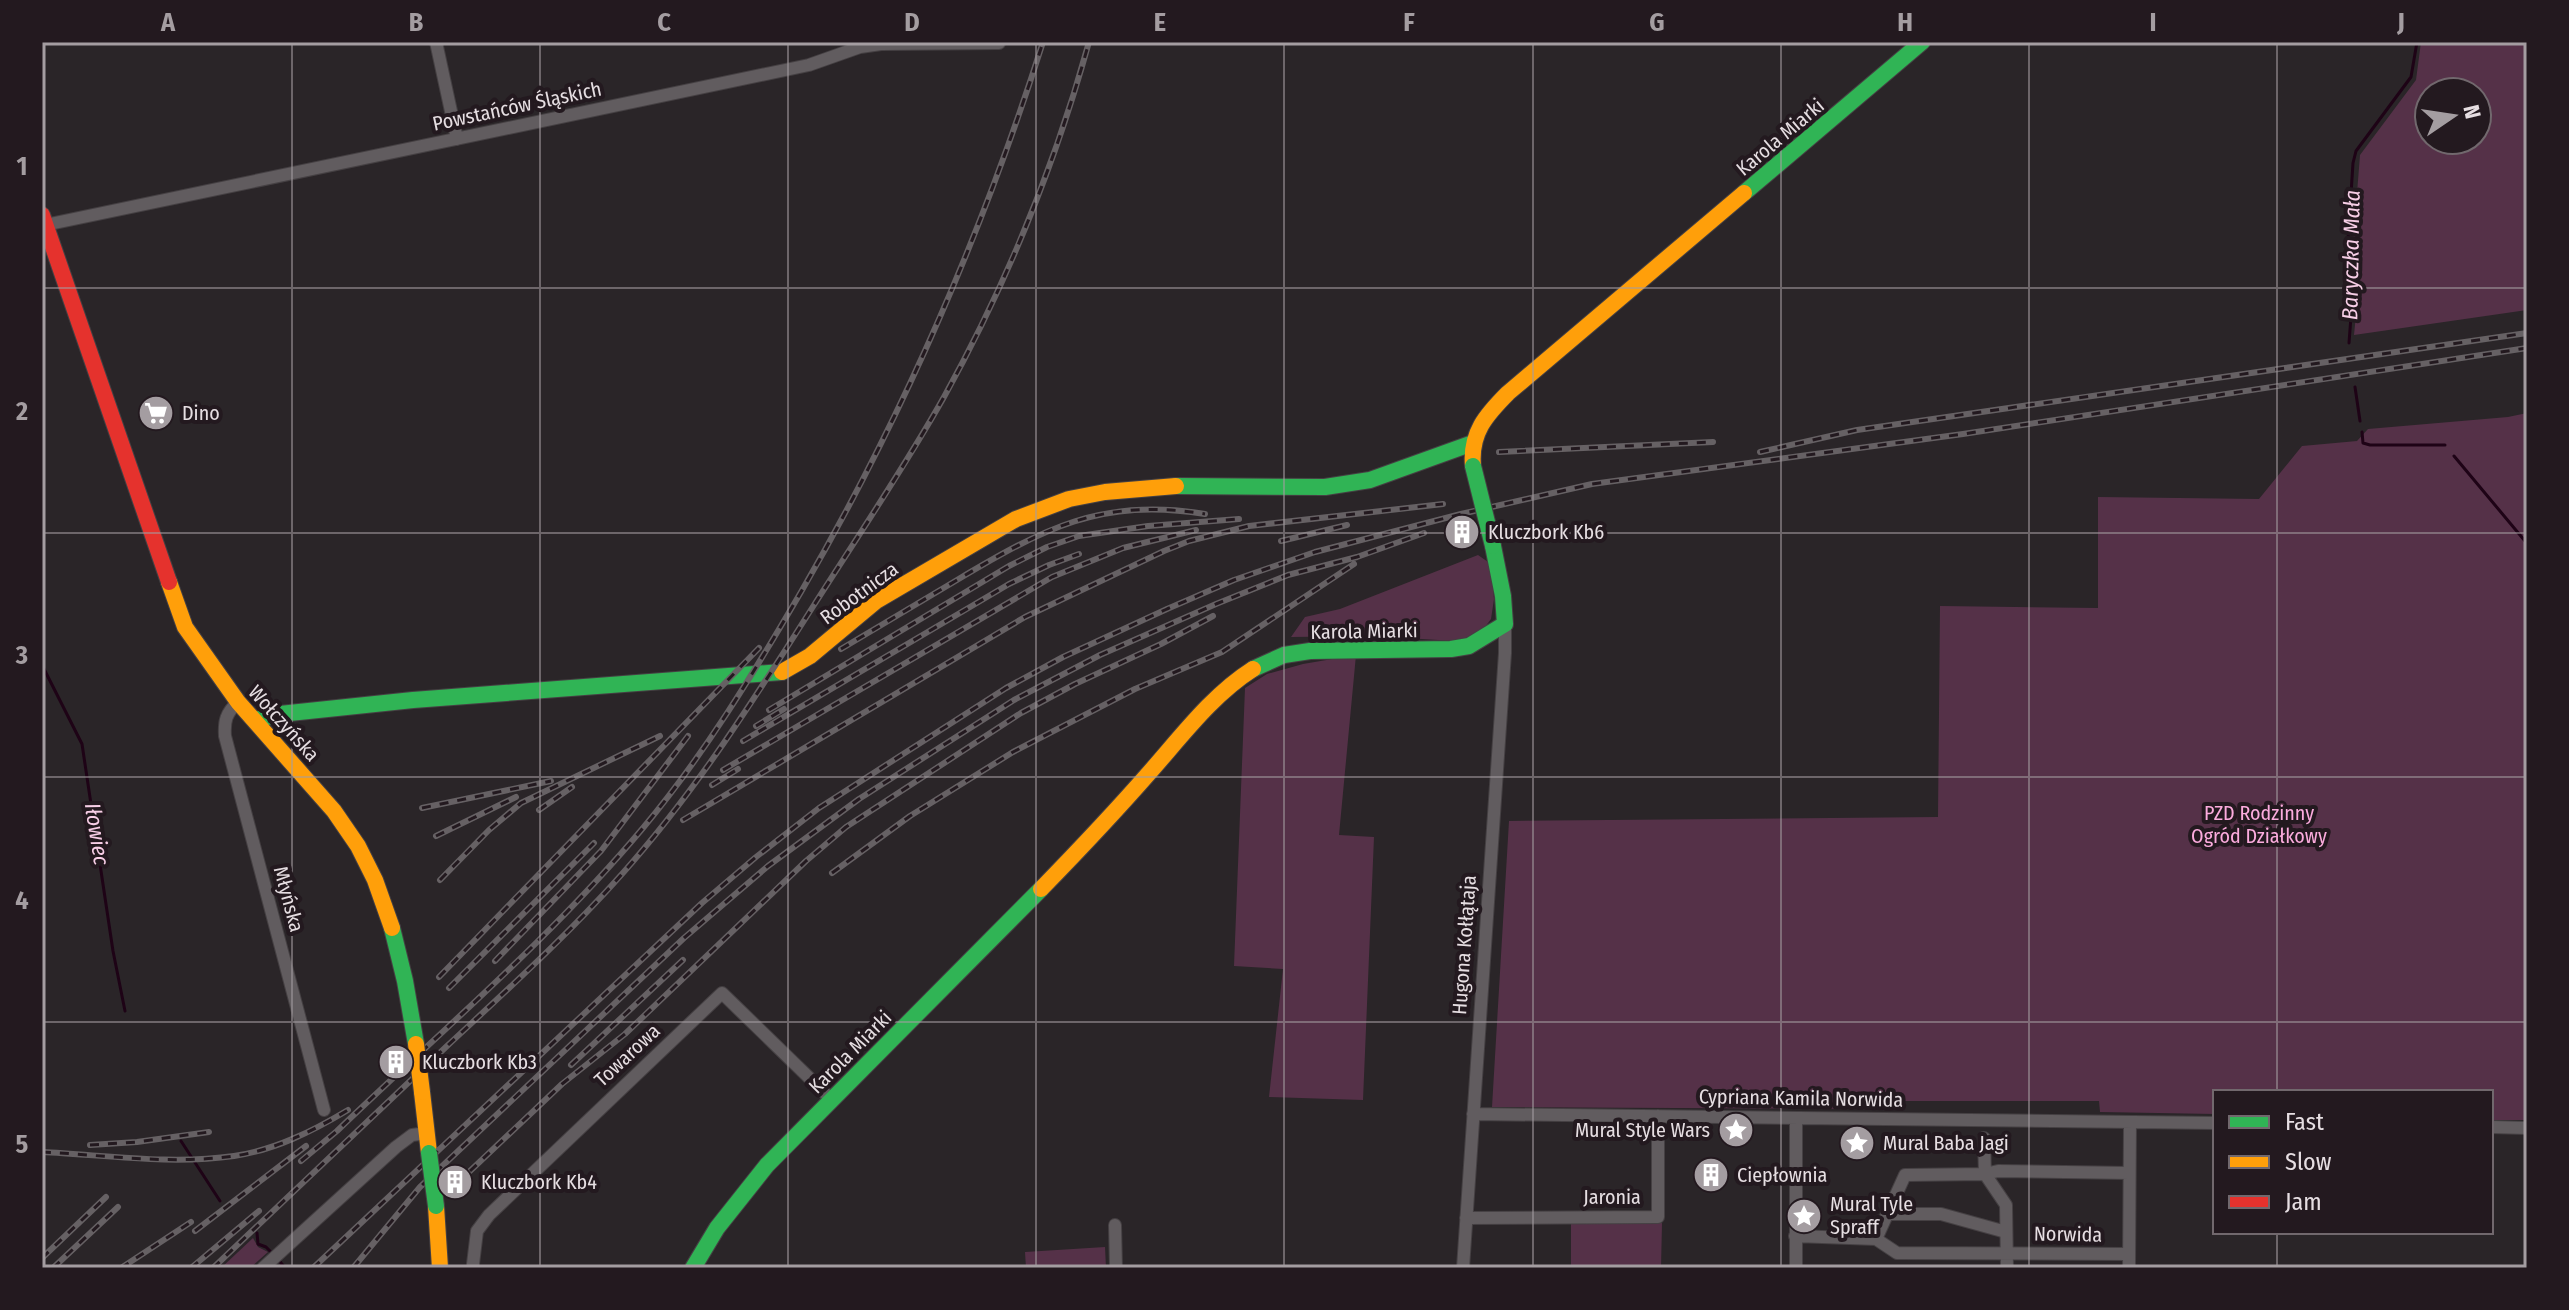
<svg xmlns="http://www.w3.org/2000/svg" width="2569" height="1310" font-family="'Fira Sans Condensed',sans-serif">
<rect width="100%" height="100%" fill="#2a2528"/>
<path fill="#553148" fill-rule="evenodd" d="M2421,42H2527V310L2354,335L2357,305L2351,270L2360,155L2416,80ZM2477,92V140H2429V92Z
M2527,413V1120H2491V1092H2215V1114L2100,1112L2099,1101H1884L1883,1109L1492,1107L1509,821L1938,817L1940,606L2098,608V497L2259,499L2302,446L2357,441L2368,429L2508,417Z
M1478,555L1491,564L1494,599L1491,619L1479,635L1455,641L1372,636L1291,637L1305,617L1340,609Z
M1356,655L1339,835L1374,837L1363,1100L1269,1097L1283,969L1234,966L1245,688L1267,674L1303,664Z
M1571,1223H1662L1661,1268H1571Z
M253,1238L258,1247L268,1252L250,1268H221Z
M1105,1247L1106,1268H1026L1025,1252Z"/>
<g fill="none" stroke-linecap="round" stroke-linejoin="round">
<path stroke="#1e0316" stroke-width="3" d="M2349,343L2352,303L2346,272L2353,163L2356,151L2411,77L2417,42
M2355,387L2360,421
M2362,432L2363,443L2370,445H2445
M2454,456L2525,541
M42,665L82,744L113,951L125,1011
M181,1141L220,1201
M257,1233L258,1244L266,1247L272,1253
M277,1258L285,1268"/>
<defs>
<path id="street" d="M436,42L457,139
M45,225L809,65L860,47L881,44L999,43
M238,702C226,713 224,721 225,736L324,1110
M1473,1114L2215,1123
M1796,1118V1268
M2491,1127L2527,1128
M1887,1214H1941L2006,1232
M1466,1218L1658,1217V1116
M1115,1225L1116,1268
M1795,1236L1876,1239L1905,1175L1985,1174L1984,1138
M1876,1239L1897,1253L2129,1254
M473,1264L477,1231L489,1215L722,993L831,1099
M263,1268L396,1147L412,1135L427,1133
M1463,1268L1505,653V624
M2007,1268L2006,1205L1985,1174L1998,1171L2129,1173
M2129,1268L2130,1122"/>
<path id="fast" d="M1744,193L1922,42
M1176,486L1325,487L1370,480L1470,444
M1253,669L1284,655L1310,651L1451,649L1469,646L1505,624L1503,596L1493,546
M255,720L280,714L413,700L782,672
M392,928L405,981L416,1044
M693,1268L717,1228L767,1165L1041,889"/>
<path id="slow" d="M1473,466C1470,433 1486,415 1508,393L1744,193
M169,582L185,627L238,702L334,811L358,846L375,880L392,928
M782,672L810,656L876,601L1016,519L1069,499L1105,492L1176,486
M1041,889C1078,851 1114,813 1149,773C1181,737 1212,695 1253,669
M422,1092L429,1153
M436,1206L440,1268"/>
<path id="jam" d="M42,215L169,582"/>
</defs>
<use href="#street" stroke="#454043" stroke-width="14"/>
<use href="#fast" stroke="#454043" stroke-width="18"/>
<use href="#slow" stroke="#454043" stroke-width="18"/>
<use href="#jam" stroke="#454043" stroke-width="18"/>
<use href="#street" stroke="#615c5f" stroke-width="12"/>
<use href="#fast" stroke="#30b455" stroke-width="16"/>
<use href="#slow" stroke="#ff9f0a" stroke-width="16"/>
<use href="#jam" stroke="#e5322d" stroke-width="16"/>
<defs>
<path id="rail" d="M1499,452L1713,442
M1760,452L1857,430L2527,333
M1281,541L1347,525
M841,649C880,626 918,603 957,580C1043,529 1101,497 1205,514
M769,710L1009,566L1047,547L1079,536L1148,526L1239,519
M756,726L784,709
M743,741L1009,584L1049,565L1079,554
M723,770L1052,577L1123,548L1196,530
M712,785L738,769
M422,808L551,781
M539,810L572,787
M683,820L1025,617L1164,551L1189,541L1249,526L1443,504
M436,836L516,797
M832,873L910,816L1013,752L1135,689L1222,652L1354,564
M440,880L489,830L521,803L660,736
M495,961L601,851L688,736
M439,977L759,648
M449,988L594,843
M571,1065L683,960
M90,1145L137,1142L209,1132
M42,1152C105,1155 171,1165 234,1156C275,1150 313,1131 348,1110
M301,1161L337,1131C440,1032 551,938 643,828C704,755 753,674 801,592C902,418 982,234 1043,42
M470,1171L562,1084L625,1034L806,861L846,827L1021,713L1075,684L1161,644L1213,616
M195,1231L306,1146
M42,1258L106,1197
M53,1268L118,1207
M121,1268L191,1222
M191,1268L259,1211
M213,1268C291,1194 369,1120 447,1046C507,990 568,935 622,874C696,791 755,698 814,605C858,536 904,468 944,397C1006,285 1055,165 1089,42
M313,1268L702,903L756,857L819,808L1006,688L1063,657L1167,609L1234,580L1315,552L1461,514L1592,484L1963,434L2527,348
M353,1268L420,1187L684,938L768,866L859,799L1014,700L1100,655L1216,604L1288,575L1357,557L1424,533"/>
</defs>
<use href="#rail" stroke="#666164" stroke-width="6"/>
<use href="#rail" stroke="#23191f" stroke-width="3" stroke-dasharray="9" stroke-linecap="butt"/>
<defs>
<path id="fast-bridge" d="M1473,466L1493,546
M429,1153L436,1206"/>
<path id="slow-bridge" d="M416,1044L422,1092"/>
</defs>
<use href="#fast-bridge" stroke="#454043" stroke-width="18" stroke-linecap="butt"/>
<use href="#slow-bridge" stroke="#454043" stroke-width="18" stroke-linecap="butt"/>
<use href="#fast-bridge" stroke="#30b455" stroke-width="16"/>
<use href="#slow-bridge" stroke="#ff9f0a" stroke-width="16"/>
</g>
<path fill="none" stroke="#a49da1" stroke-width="2" stroke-opacity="0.55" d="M292,42V1268M540,42V1268M788,42V1268M1036,42V1268M1284,42V1268M1533,42V1268M1781,42V1268M2029,42V1268M2277,42V1092M42,288H2527M42,533H2527M42,777H2527M42,1022H2527M2277,1232V1268"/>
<defs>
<symbol id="supermarket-disc" viewBox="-11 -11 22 22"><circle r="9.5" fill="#a49da1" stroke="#23191f"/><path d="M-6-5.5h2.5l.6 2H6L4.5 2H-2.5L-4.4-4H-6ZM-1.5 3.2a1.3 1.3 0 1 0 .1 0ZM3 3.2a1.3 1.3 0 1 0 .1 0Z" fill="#fff"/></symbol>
<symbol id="building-disc" viewBox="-11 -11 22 22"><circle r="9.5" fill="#a49da1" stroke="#23191f"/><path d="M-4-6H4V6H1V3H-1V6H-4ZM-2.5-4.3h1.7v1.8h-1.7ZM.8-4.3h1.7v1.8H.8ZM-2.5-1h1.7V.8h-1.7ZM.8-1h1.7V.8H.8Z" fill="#fff"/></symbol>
<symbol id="sight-disc" viewBox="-11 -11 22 22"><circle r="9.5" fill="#a49da1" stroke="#23191f"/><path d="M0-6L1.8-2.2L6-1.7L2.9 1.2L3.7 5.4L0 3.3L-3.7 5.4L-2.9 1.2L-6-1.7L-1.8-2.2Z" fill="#fff"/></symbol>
</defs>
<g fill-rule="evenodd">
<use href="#supermarket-disc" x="136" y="393" width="40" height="40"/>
<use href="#building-disc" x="1442" y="512" width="40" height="40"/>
<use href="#building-disc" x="376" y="1042" width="40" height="40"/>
<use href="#sight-disc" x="1716" y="1110" width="40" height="40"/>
<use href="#sight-disc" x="1837" y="1123" width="40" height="40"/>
<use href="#building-disc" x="1691" y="1155" width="40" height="40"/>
<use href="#building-disc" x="435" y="1162" width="40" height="40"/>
<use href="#sight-disc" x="1784" y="1196" width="40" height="40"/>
</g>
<g text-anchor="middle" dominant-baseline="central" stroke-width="8" stroke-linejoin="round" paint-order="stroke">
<g font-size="20" fill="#e6dee2" stroke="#23191f">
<text transform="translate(517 106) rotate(-12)">Powstańców Śląskich</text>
<text transform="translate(1780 137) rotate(-40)">Karola Miarki</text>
<text transform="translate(859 593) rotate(-36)">Robotnicza</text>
<text transform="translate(1364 631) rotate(-1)">Karola Miarki</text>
<text transform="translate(284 723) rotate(48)">Wołczyńska</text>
<text transform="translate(289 899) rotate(75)">Młyńska</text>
<text transform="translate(1464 945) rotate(-86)">Hugona Kołłątaja</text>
<text transform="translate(850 1052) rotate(-45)">Karola Miarki</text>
<text transform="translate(627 1055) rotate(-43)">Towarowa</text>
<text transform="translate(1801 1098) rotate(1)">Cypriana Kamila Norwida</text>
<text x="1612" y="1197">Jaronia</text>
<text transform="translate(2068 1234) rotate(1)">Norwida</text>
</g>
<g font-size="20" fill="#e6dee2" stroke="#23191f" text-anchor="start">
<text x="182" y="413">Dino</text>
<text x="1488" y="532">Kluczbork Kb6</text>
<text x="422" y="1062">Kluczbork Kb3</text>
<text x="1710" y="1130" text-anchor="end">Mural Style Wars</text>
<text x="1883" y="1143">Mural Baba Jagi</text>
<text x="1737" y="1175">Ciepłownia</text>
<text x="481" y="1182">Kluczbork Kb4</text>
<text x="1830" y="1204">Mural Tyle<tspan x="1830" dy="23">Spraff</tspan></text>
</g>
<g font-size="20" fill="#fbabdd" stroke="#23191f">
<text x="2259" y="813">PZD Rodzinny<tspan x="2259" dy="23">Ogród Działkowy</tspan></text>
</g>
<g font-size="22" font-style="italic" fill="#f7cee6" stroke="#23191f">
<text transform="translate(2351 255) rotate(-89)">Baryczka Mała</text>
<text transform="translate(97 834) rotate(81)">Iłowiec</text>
</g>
</g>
<rect width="2569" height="1310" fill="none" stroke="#23191f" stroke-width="88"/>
<rect x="2213" y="1090" width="280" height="144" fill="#23191f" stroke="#71686d" stroke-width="2"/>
<rect x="2229" y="1116" width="40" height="12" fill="#30b455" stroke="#71686d" stroke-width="2"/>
<text x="2285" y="1130" font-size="24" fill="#e6dee2">Fast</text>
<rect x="2229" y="1156" width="40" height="12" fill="#ff9f0a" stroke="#71686d" stroke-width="2"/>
<text x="2285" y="1170" font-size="24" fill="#e6dee2">Slow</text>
<rect x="2229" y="1196" width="40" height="12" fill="#e5322d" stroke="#71686d" stroke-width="2"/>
<text x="2285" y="1210" font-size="24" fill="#e6dee2">Jam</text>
<g transform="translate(2453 116) rotate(77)"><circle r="38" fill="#23191f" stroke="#71686d" stroke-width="2"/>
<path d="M0-6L14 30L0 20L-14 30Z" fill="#a49da1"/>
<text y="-12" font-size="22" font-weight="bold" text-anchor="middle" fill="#e6dee2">N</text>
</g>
<rect x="44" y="44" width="2481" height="1222" fill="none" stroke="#a49da1" stroke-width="3"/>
<g font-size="26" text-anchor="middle" font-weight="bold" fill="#a49da1">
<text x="168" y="31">A</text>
<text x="416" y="31">B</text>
<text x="664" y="31">C</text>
<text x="912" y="31">D</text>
<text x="1160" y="31">E</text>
<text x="1409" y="31">F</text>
<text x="1657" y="31">G</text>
<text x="1905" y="31">H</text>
<text x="2153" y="31">I</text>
<text x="2401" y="31">J</text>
<text x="22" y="175">1</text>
<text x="22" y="420">2</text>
<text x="22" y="664">3</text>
<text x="22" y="909">4</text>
<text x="22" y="1153">5</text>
</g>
</svg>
